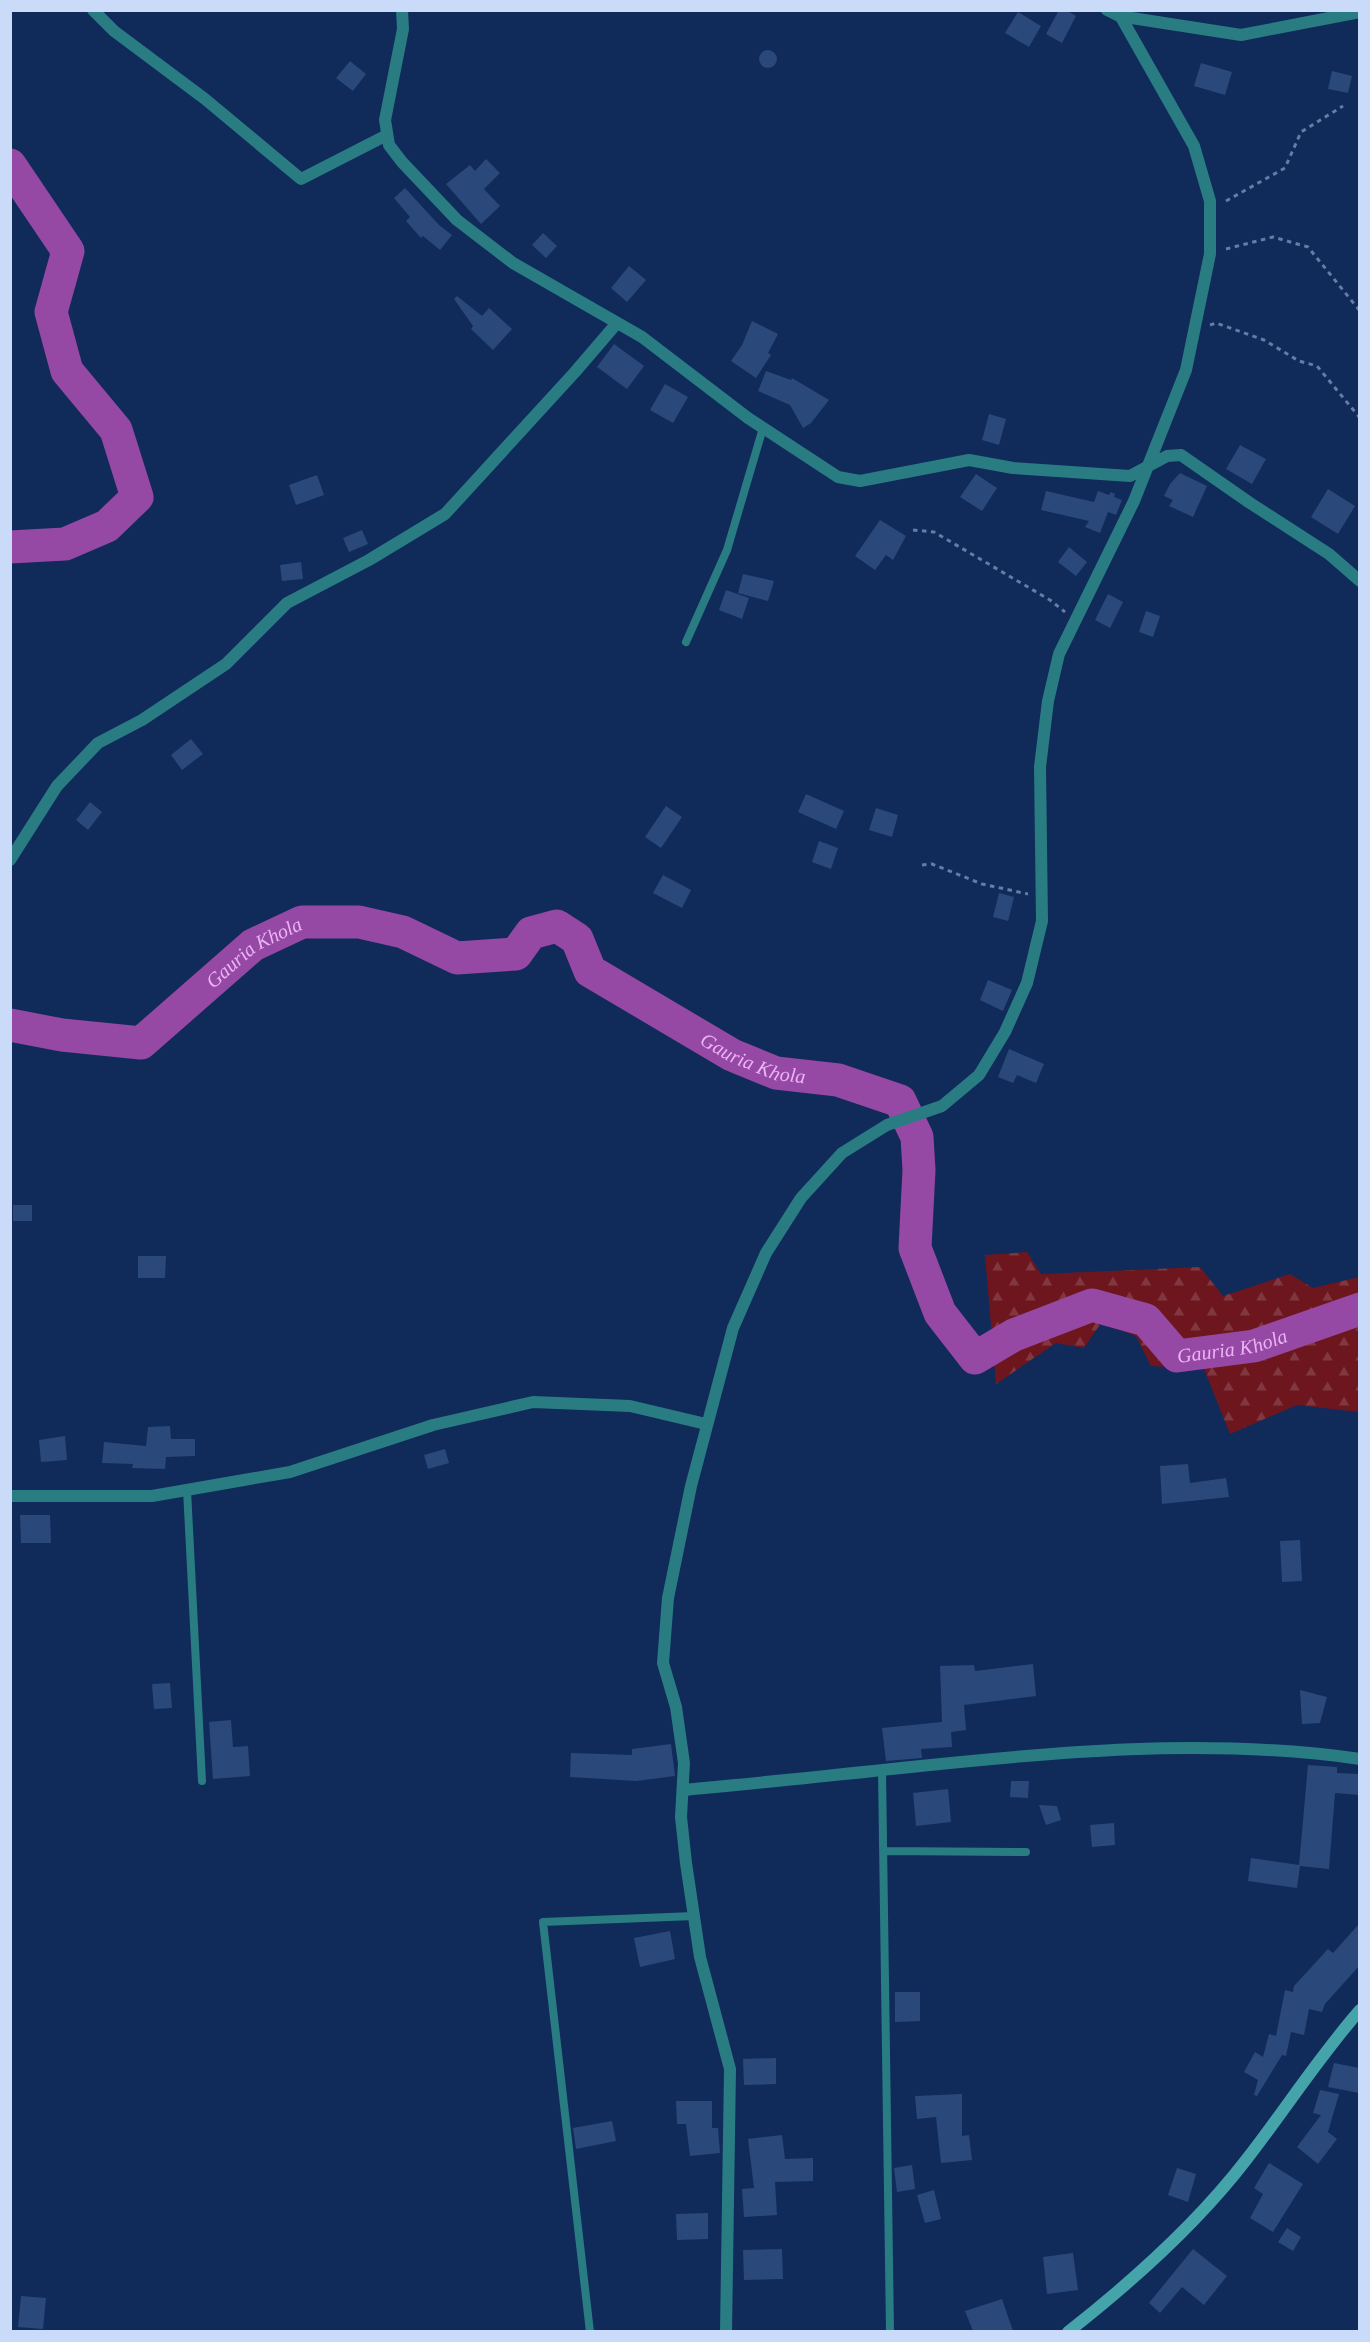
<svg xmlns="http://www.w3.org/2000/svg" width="1370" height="2342" font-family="'Times New Roman',serif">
<defs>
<pattern id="forest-firs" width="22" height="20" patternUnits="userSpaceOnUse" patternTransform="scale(1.5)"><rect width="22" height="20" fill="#6d161e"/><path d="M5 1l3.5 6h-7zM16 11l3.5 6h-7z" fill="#80373f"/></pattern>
</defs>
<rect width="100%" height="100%" fill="#102a5a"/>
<path fill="url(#forest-firs)" d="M1027,1252L1041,1274L1200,1267L1223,1296L1290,1274L1313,1288L1359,1277V1412L1297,1405L1230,1434L1204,1369L1151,1366L1136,1336L1101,1323L1084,1348L1056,1343L996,1384L985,1255Z"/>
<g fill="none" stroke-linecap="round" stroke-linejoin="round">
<g stroke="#9549a4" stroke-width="33">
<path d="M10,165L68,251L51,312L67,371L116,430L137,497L107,526L65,544L10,547"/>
<path id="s1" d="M10,1025L62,1035L141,1043L253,945L302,922H359L403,932L457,958L516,954L531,933L557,926L577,939L590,971L732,1055L776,1073L838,1080L900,1101L917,1137L919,1170L915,1248L940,1313L975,1358L1014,1335L1092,1305L1146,1320L1177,1356L1254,1346L1360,1309"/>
</g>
</g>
<path fill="#2b487b" d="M1059,10H1066L1076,16L1062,43L1046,34Z
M1018,12L1041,26L1029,47L1005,33Z
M759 59a9 9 0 1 1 18 0a9 9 0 1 1-18 0Z
M350,61L366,74L353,91L336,78Z
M1201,63L1232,72L1225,95L1194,86Z
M1332,71L1352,76L1348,93L1328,89Z
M486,159L500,173L484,189L500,206L481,224L446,184L470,165L475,171Z
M405,188L439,225L452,235L440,250L423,236L421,238L406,221L410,217L394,198Z
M543,233L557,246L546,258L532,245Z
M629,266L646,280L627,302L611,288Z
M457,296L482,316L489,308L512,329L493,350L471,329L473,326L454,299Z
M752,321L778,334L768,353L771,355L756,378L731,361L742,345Z
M614,344L644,366L627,389L597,367Z
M766,371L791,380L792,378L829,400L811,423L803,428L790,405L758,391Z
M665,384L688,397L673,423L650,410Z
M989,414L1006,419L999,445L982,440Z
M1240,445L1266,459L1252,484L1226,469Z
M1180,473L1207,486L1193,517L1169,506L1173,500L1164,496L1170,484Z
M976,474L997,488L982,511L960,497Z
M317,475L324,495L296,505L289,485Z
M1328,489L1355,506L1338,534L1311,517Z
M1046,491L1094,502L1098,491L1109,495L1111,492L1115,494L1114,497L1122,500L1116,515L1108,512L1100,533L1085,527L1089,521L1041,510Z
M880,520L906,536L893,560L886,555L875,570L855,556Z
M362,530L368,544L349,552L343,538Z
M1069,547L1087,562L1076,576L1058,562Z
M301,562L303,579L282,581L280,565Z
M743,574L774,581L768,601L738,593Z
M726,590L749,598L742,619L719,610Z
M1108,594L1123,602L1110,628L1095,620Z
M1146,611L1160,616L1153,637L1139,632Z
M191,739L203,754L182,770L171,755Z
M806,794L844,811L836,829L798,812Z
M90,802L102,812L88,830L76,820Z
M666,806L682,817L661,848L645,837Z
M876,808L898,815L892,837L869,830Z
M819,841L838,848L831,869L812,862Z
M663,875L691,890L682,908L653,893Z
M999,893L1014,897L1008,921L993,917Z
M988,980L1012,990L1003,1011L980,1000Z
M1009,1049L1044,1064L1036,1083L1017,1075L1013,1083L998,1077Z
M13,1205H32V1221H13Z
M138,1256H166L165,1278H138Z
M170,1426L171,1439H195V1456L166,1457L165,1469L132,1468L133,1464L102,1463L104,1442L146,1446L148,1427Z
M65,1436L67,1460L41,1462L39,1440Z
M445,1449L449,1463L428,1469L424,1455Z
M1188,1464L1190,1483L1226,1478L1229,1497L1162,1504L1160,1466Z
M20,1515H50L51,1543H21Z
M1300,1540L1302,1581L1282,1582L1280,1541Z
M1033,1664L1036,1696L964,1705L966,1730L951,1732L952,1747L921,1749L922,1758L886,1761L882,1728L942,1722L940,1666L974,1665L975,1671Z
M170,1683L172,1708L154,1709L152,1684Z
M1300,1690L1327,1697L1320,1723L1302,1724Z
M231,1720L233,1747L248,1746L250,1776L213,1779L209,1722Z
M671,1744L675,1776L636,1781L570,1777L571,1753L632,1755V1749Z
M1308,1765L1337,1767V1773L1359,1774V1795L1335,1793L1329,1869L1300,1866L1297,1888L1248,1881L1251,1858L1299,1865Z
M1011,1781H1029L1028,1798L1010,1797Z
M948,1789L951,1822L916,1826L913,1793Z
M1039,1805L1057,1806L1061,1820L1046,1825Z
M1114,1823L1115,1845L1092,1847L1090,1825Z
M1359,1924V1966L1325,2004L1322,2012L1309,2009L1304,2035L1291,2032L1286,2056L1282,2055L1257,2096L1254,2095L1258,2080L1244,2072L1255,2052L1263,2057L1269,2034L1276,2036L1285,1990L1293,1992L1294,1986L1328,1949L1333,1953Z
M670,1931L675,1959L640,1967L634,1938Z
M895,1992H920V2021L895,2022Z
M776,2058V2084L744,2085L743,2059Z
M1334,2063L1359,2068V2093L1328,2087Z
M1320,2090L1339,2094L1328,2132L1337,2139L1318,2164L1297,2147L1321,2115L1313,2113Z
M962,2094V2136L969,2135L972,2160L941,2163L936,2117L917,2119L915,2096Z
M676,2101H712V2128H718L720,2153L690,2156L686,2124H677Z
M612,2121L616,2141L576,2149L573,2128Z
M782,2135L785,2159L813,2158V2181L775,2182L777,2215L744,2217L742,2189L754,2188L748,2139Z
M1269,2163L1303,2184L1273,2232L1250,2218L1263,2194L1254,2188Z
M912,2165L915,2189L897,2192L894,2168Z
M1177,2168L1196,2174L1188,2202L1168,2195Z
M934,2190L941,2219L925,2223L917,2195Z
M708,2213V2239L677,2240L676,2214Z
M1287,2228L1301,2237L1293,2251L1278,2242Z
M782,2249L783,2279L744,2280L743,2250Z
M1193,2249L1227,2276L1204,2305L1182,2287L1160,2313L1149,2303Z
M1073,2253L1078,2290L1047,2294L1043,2257Z
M21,2296L46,2298L43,2329L18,2327Z
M1002,2299L1013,2331H973L965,2311Z"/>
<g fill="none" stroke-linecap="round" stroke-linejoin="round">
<path stroke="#657ca3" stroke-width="3" stroke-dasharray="4.5 4.5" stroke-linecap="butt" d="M1226,201L1285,168L1301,132L1343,106
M1226,249L1273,237L1308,247L1360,311
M1210,325L1216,323L1264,340L1299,361L1317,366L1360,418
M913,530L934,532L1050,600L1065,612
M922,865L932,864L982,884L1028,894"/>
<path stroke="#297c82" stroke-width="8" d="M686,642L727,550L763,428
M187,1490L202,1781
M882,1771L890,2332
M884,1851L1026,1852
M590,2332L543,1922L694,1916"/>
<path stroke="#297c82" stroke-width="12" d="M93,10L114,31L205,99L301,179L387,135
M402,10L403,29L385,120L389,145L402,162L457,220L513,263L642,337L748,418L838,477L860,481L969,460L1013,468L1130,476L1167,456L1181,455L1250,503L1329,554L1360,581
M1107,10L1119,16L1241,35L1360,12
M10,860L57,786L98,743L142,720L226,664L287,603L369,560L445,514L575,372L617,323
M10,1496H152L290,1472L433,1425L533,1402L630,1406L706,1424
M684,1790C756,1783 829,1776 901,1768C1052,1752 1208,1737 1360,1759
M726,2332L730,2069L700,1957L686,1863L681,1817L684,1763L676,1707L663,1663L668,1598L691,1486L733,1328L766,1253L801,1198L842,1153L887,1125L942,1106L979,1075L1005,1032L1027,983L1042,921L1040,767L1048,701L1059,654L1134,501L1186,370L1210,254V201L1194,146L1117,10"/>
<path stroke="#45a4aa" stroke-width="12" d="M1068,2332C1133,2281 1196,2225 1246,2160C1285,2110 1318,2058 1360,2010"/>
</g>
<g text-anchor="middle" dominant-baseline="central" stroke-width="6" stroke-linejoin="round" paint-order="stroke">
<g font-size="20" font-style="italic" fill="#ecb2f7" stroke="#102a5a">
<text stroke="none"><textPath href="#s1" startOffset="278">Gauria Khola</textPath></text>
<text stroke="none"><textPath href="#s1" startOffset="854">Gauria Khola</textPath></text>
<text stroke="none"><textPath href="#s1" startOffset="1574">Gauria Khola</textPath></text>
</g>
</g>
<rect width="1370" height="2342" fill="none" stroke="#c9dbf9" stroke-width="24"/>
</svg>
